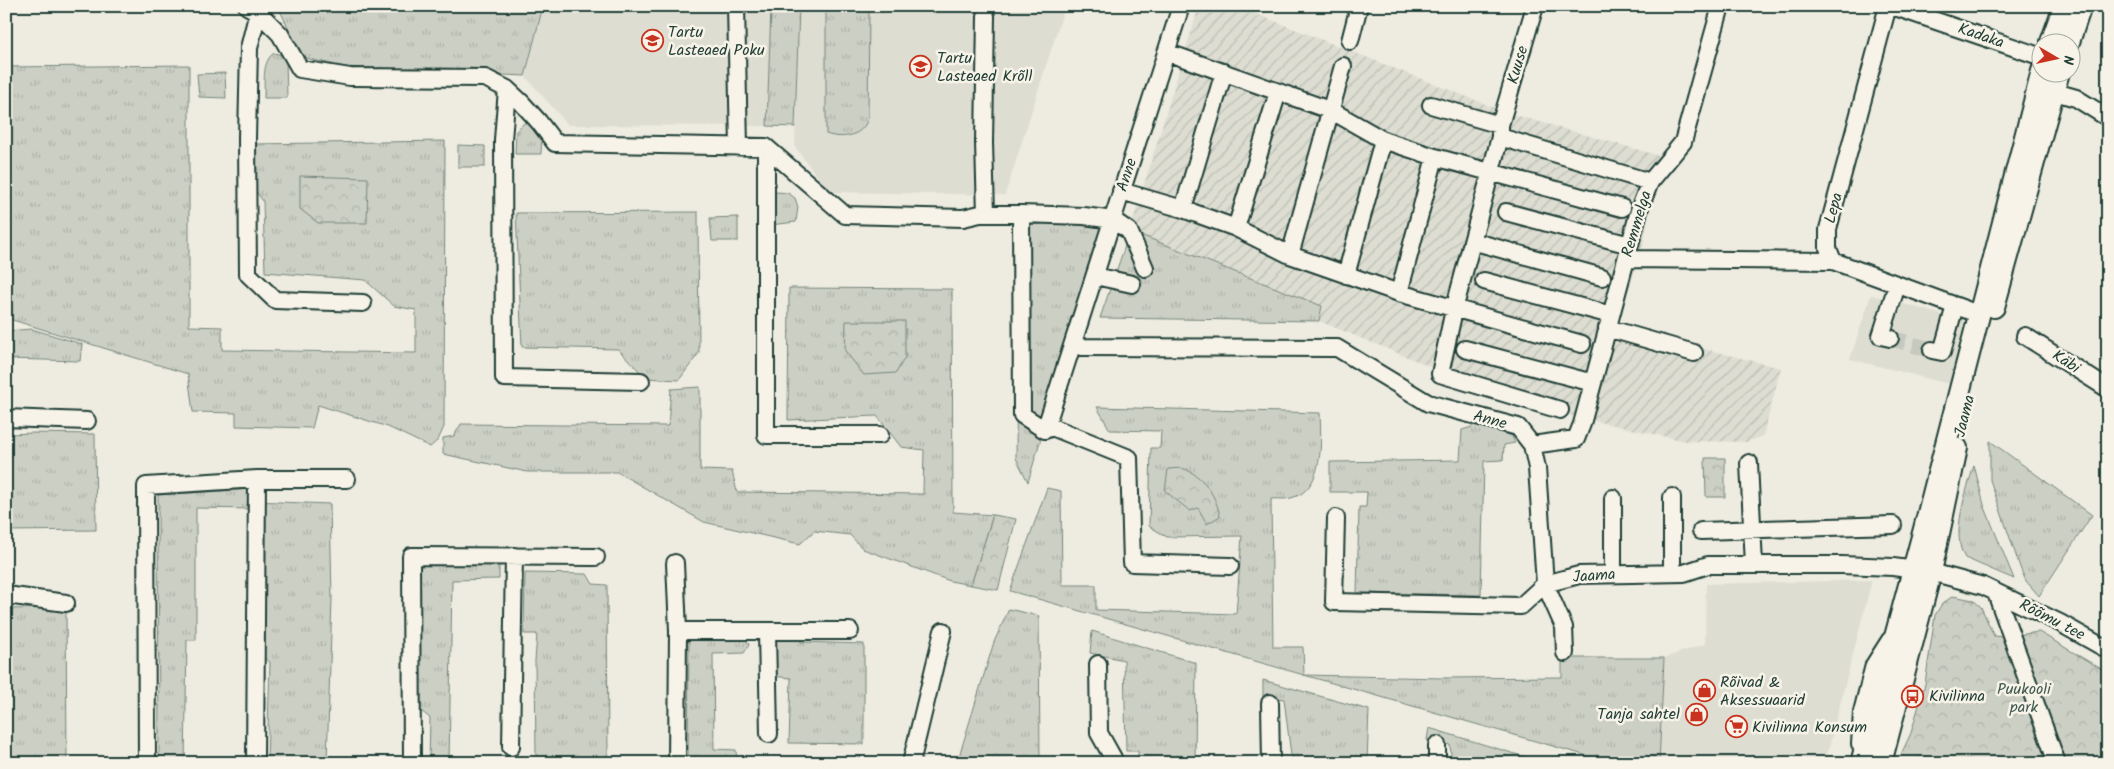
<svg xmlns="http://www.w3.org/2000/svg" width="2114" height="769" font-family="Kalam,sans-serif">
<defs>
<pattern id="industrial-furrows" width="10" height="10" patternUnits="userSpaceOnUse" patternTransform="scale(1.25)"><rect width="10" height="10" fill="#ddddd2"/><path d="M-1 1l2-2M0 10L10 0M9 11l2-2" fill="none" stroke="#bdbfb5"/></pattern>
<pattern id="grass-tufts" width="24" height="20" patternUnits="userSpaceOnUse" patternTransform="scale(1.25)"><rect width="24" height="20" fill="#cccfc4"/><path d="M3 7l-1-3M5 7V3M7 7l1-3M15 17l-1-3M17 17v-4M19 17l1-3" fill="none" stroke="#afb3a9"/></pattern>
<pattern id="park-crowns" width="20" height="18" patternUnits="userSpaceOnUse" patternTransform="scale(1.25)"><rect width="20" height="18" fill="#cccfc4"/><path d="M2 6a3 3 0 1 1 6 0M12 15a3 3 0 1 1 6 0" fill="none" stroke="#afb3a9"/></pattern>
</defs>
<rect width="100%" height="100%" fill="#eeece1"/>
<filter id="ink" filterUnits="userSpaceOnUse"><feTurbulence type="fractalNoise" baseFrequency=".02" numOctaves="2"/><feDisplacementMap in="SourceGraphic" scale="10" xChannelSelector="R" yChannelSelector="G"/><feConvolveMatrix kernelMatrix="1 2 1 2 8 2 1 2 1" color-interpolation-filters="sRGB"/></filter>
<g filter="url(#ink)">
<path fill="#ddddd2" d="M543,6H771L767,126L568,125L525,76Z
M799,6H1065L1005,195L829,192L795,147Z
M1871,295L1965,321L1949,384L1850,359Z
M1872,580L1825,763H1659L1664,658L1705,644L1706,584Z"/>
<path fill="url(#industrial-furrows)" d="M1199,6H1236L1508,113L1678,161L1654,190L1643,245L1617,327L1781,368L1763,436L1747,442L1685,441L1527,406L1319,321L1322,307L1126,243Z"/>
<path fill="url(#grass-tufts)" stroke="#76867c" d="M278,6H543L525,76L350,68L309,59L301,55Z
M771,6H799L795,127L767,126Z
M826,6H869L868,118C863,136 843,140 826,134Z
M274,53L282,55L286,59L287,98H264C265,83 261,62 274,53Z
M189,65V326L222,327V350L416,353V310L394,306L365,280L265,272L263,201L254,189V144L445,141L444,427L438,440L430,447L388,427L318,405L312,428L236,426V413L193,412L188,374L6,318V67Z
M225,73L226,98L199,97L197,74Z
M524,123H530L542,132L541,154H515L516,131Z
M458,145L485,146V167H458Z
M777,192L788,193L795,198L798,207L796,222L770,225L772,195Z
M698,212L699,353L679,380L646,378L618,349L522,347L516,213Z
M1018,215H1107L1028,482L1016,458Z
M738,217V241H712L710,218Z
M1138,234L1322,306L1319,321L1100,318L1126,243Z
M789,288L952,289L953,512L993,515L971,585L950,581L863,549L850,535L814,531L800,544L704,522L617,472H527L443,454V438L454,436L461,424L668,426L671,389L700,387V470L732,471L737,492L923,494L924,450L901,447L877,416L788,420Z
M32,329L82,344L80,361L6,359V331Z
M1097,407L1320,413C1321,439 1325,490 1291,498C1285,500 1277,498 1271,499L1273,647H1303L1304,675L1443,678L1562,677V658H1664L1659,763H1612L1010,591L1047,488L1061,491L1062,585H1096V610L1236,614L1242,536L1167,537L1149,526L1151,448H1160L1161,431L1110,430Z
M1474,422L1512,436L1515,443L1504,445L1503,460L1484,461L1481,595L1357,593L1359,507H1366L1367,492H1330V462L1460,460L1462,430L1472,427Z
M33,433L95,434L96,530L8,531L9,434Z
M1990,441L2092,515L2039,596L2026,581L2021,570L1990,480Z
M1974,465L1984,505L2014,579L1965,558C1950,534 1967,490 1974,465Z
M253,489V501L330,504L332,598L327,763H267L270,662L252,650L253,509L196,508V640H187L185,763H159L158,495Z
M417,563H499V579L452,580L449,763H429L430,718L417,708Z
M525,573L587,574L593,584L607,585L608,759H536L535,661L537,634H524Z
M66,608L67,763H6V609Z
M1009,609L1039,616L1040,763H957L994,642Z
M770,627H791L801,642L864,644V744L789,743L791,678L771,676Z
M1092,631L1196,663L1195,763H1138V751H1126L1124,660L1090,653Z
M744,635L749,645L744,653L713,654L714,749L736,750L737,763H688L689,637Z
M1263,680L1369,710L1367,763H1292L1284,699L1263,696Z
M1429,728L1532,759V763H1452L1450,745L1427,740Z"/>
<path fill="url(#park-crowns)" stroke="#76867c" d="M300,176L368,178L367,223H318L300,209Z
M846,321H905V357L896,373L864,375L845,351Z
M1705,458H1725V497H1706Z
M1168,469C1173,469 1182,467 1187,470C1206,479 1216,497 1220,516L1207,524L1198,508L1190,511L1165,491Z
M993,515L1016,519L998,590L971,585Z
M1953,596L1973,600L1981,607L1994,636L2003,637L2039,632L2108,673V763H1897L1911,733L1925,684L1935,615L1942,604Z"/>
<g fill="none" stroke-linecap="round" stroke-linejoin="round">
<path stroke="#c5c9be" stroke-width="16" stroke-dasharray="16 8" stroke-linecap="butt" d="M1890,338L1932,350"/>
<defs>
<path id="minor" d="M247,6L258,12L249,48L247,138L248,274L275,300L363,303
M260,6L258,12L280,34L300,69L350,77L485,78L507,89L521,102L539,122L555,143L766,147L845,215L963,218L980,214H1021L1084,216L1113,220L1129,231L1145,268
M736,6L739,147
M1535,6L1500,125V137L1454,310L1440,374L1560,410
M1888,6L1828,229V248L1833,261L1978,314
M1892,6L2042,57
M1350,41L1359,6
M1166,52L1332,111L1383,140L1435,157L1622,208
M507,89L503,140L504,378L641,381
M2044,89L2076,98L2108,118
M1431,105L1500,125
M1500,137L1650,182
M766,147V435H880
M1121,191L1183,209L1236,228L1290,255L1399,293L1582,344
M1183,209L1224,72
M1506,212L1630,245
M986,214L984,143L986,16
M1021,214L1022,415L1045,430
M1236,228L1278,92
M1472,241L1602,277
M1290,255L1343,66
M1626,259L1833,261
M1346,275L1383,140
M1095,276L1132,284
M1484,281L1611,315
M1399,293L1435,157
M1607,328L1694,353
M2025,336L2108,389
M1890,338L1881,336L1897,285
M1073,343L1082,347L1337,348L1428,403L1518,427L1532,445L1537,468L1545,584L1564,627L1565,653
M1465,349L1593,383
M1932,350L1942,352L1955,306
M6,418L87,421
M1045,430L1181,6
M1045,430L1052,427L1129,458L1132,563L1230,566
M1532,445L1576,439L1582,424L1640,207L1650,182L1683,142L1721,6
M1749,463L1754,565
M1672,497V573
M1613,498V574
M1336,518L1334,602L1521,606L1545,584L1579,575L1684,573L1708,565H1842L1893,567L1931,572L1983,586L2060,623L2108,650
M1701,531L1893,525
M675,563L678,631L677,763
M1996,593L2057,763
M6,595L66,603
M678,631H850
M767,632L769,734
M1098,664L1099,733L1113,758V763
M1270,703L1271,763
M1860,744L1862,712L1874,665L1890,640
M511,747L514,556
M147,763L146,486L257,479H347
M255,763L257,479
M412,763L411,556L596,557
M911,763L943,631
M1437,763V745"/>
<path id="major" d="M2051,42L2064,6
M2069,42L2081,6
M1994,307L2059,72
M1861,763L1924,529L2042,71
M1881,763L1931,572L1957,448"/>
</defs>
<use href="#minor" stroke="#1f3d34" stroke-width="20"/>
<use href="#major" stroke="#1f3d34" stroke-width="24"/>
<use href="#minor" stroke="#f7f3e8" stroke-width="16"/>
<use href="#major" stroke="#f7f3e8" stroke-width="20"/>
</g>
</g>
<defs>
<symbol id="school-ring" viewBox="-11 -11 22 22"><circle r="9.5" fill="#f7f3e8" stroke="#c8321e" stroke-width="1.5"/><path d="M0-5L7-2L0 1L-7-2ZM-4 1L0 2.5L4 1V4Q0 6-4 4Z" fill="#c8321e"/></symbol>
<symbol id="shop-ring" viewBox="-11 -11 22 22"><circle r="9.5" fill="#f7f3e8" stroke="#c8321e" stroke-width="1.5"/><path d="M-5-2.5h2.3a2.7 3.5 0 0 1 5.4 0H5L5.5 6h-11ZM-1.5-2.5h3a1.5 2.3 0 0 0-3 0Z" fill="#c8321e"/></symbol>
<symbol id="bus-ring" viewBox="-11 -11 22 22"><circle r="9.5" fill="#f7f3e8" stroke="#c8321e" stroke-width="1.5"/><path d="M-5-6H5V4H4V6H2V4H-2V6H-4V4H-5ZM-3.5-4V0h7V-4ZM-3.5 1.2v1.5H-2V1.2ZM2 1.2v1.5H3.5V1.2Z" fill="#c8321e"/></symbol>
<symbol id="supermarket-ring" viewBox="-11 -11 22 22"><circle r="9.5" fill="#f7f3e8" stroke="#c8321e" stroke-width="1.5"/><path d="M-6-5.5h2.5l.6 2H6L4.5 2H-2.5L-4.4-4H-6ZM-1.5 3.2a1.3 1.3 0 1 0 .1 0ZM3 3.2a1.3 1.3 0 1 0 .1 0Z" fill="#c8321e"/></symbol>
</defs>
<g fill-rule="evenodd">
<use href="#school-ring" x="640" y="28" width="25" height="25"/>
<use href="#school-ring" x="908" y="54" width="25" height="25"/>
<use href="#shop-ring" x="1692" y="678" width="25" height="25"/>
<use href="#bus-ring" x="1900" y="684" width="25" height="25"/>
<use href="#shop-ring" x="1684" y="702" width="25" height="25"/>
<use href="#supermarket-ring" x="1724" y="714" width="25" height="25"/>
</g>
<g text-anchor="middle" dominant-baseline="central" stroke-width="5" stroke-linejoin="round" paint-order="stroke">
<g font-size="16" fill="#1f3d34" stroke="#f7f3e8" text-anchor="start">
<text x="668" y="32">Tartu<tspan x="668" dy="18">Lasteaed Poku</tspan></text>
<text x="937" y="58">Tartu<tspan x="937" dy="18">Lasteaed Krõll</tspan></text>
<text x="1720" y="682">Rõivad &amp;<tspan x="1720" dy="18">Aksessuaarid</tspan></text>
<text x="1929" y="696">Kivilinna</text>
<text x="1680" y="714" text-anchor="end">Tanja sahtel</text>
<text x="1752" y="727">Kivilinna Konsum</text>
</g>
<g font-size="16" fill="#1f3d34" stroke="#f7f3e8">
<text transform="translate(1981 36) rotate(19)">Kadaka</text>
<text transform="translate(1518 65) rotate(-74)">Kuuse</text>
<text transform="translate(1127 175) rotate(-72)">Anne</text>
<text transform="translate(1834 208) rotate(-75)">Lepa</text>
<text transform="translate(1637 224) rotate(-73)">Remmelga</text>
<text transform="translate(2066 362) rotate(33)">Käbi</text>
<text transform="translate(1965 416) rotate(-76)">Jaama</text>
<text transform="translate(1490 420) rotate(15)">Anne</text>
<text transform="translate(1594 576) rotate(-4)">Jaama</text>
<text transform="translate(2052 620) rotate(27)">Rõõmu tee</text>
</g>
<g font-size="16" fill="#425a51" stroke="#f7f3e8">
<text x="2024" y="689">Puukooli<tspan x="2024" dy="18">park</tspan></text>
</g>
</g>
<rect width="2114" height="769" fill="none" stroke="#f7f3e8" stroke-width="25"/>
<rect x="12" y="12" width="2089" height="744" fill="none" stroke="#1f3d34" stroke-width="2" filter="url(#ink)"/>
<g transform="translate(2056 58) rotate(99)"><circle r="24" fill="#f7f3e8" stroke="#a1aaa0"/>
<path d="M0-4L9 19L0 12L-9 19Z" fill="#c8321e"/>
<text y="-8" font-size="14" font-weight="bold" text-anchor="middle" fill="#1f3d34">N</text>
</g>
</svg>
